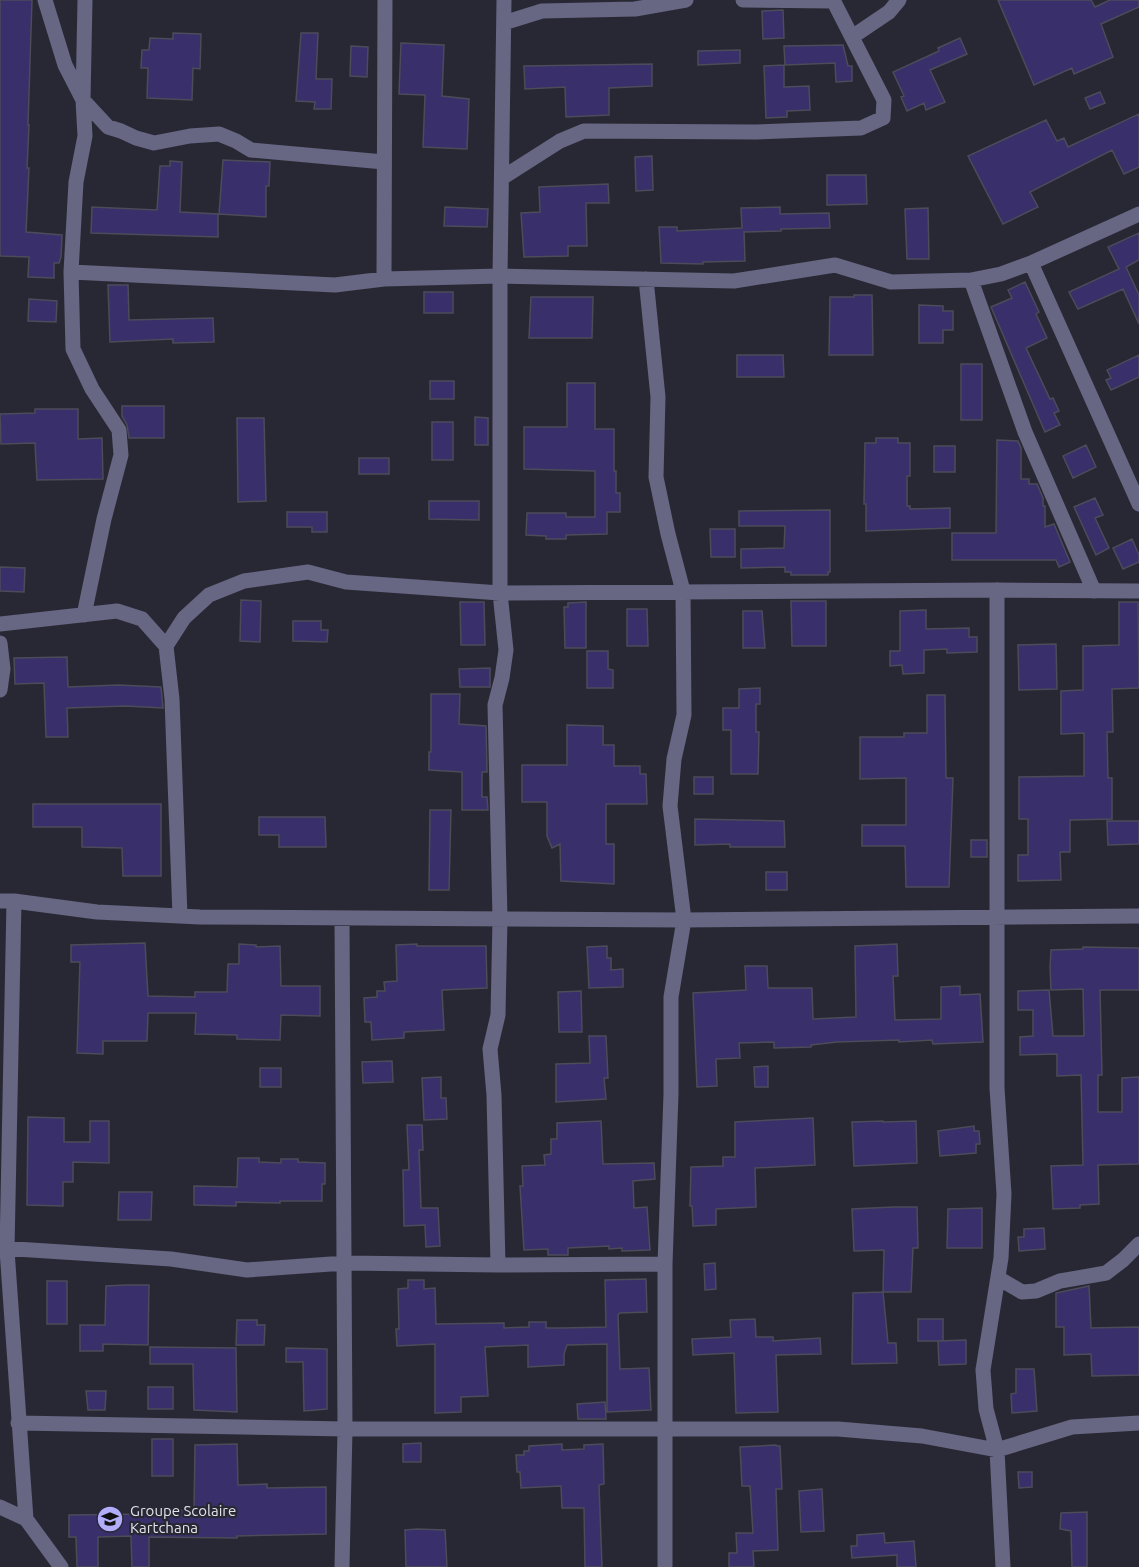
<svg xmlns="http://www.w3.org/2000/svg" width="1139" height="1567" font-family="Ubuntu,sans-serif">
<rect width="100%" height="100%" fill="#282834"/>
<path fill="#382f6b" stroke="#4c4b59" stroke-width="1.5" d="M0,0H32L28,125H29L27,168H29L26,232L62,235L61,257L59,263H54V278L28,277L29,257L0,256Z
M998,0H1091L1095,7L1110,0H1139V7L1101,24L1113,57L1074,74L1072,68L1034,85Z
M783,10L784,38L763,39L762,11Z
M173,33L201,34L200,69L193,68L192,100L147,98L148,68H141L142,50H149L150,38L173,39Z
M301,33H318L316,79H332L331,109H314L315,102L296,101Z
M960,38L967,54L930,70L945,102L926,110L924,103L907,111L901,97L904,96L893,72L939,51L938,48Z
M401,43L444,45L442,96L469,99L467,149L423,147L425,95L399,94Z
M843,45L848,66H852V81L836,82L835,63L785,65L784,46Z
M351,46L368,47L367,77L350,76Z
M740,50V63L698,65V51Z
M652,64V86L609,88V115L566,117L565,87L525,89L524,66Z
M784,65V87L809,86L810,110L787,111V117L766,118L764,66Z
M1100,92L1105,103L1090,109L1085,98Z
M1139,114V167L1124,174L1112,150L1030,192L1038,207L1003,224L968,156L1046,120L1057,141L1064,138L1068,147Z
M652,156L653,190L636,191L635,157Z
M223,160L270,162L269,186H266V217L219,214Z
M170,161L182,162L180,212L218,214V237L91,233L92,207L157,210L160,166H170Z
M827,175H866L867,204L827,205Z
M608,184L609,203H586L587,246H568V256L524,257L521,213L540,212L539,187Z
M445,207L488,209L487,227L444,226Z
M780,207V214L829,213L830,228L781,229V231L744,232L745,261L703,262V264L661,263L659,227H677V231L742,228L741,208Z
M928,208L929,259H907L905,209Z
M1139,233V260L1126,267L1139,295V324L1123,289L1078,309L1069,292L1119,269L1108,247Z
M1025,282L1039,312L1036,314L1047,338L1026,348L1050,399L1053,398L1059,411L1054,413L1060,425L1045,432L991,307L1012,298L1008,290Z
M108,285H128L129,320L213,318L214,342L173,343V339L110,342Z
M424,292H453V313H424Z
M854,295H872L873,355H829L830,297H854Z
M531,297H593L592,338H529Z
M29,299L57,301L56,322L28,321Z
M919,305L943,306V311H953V330H943V343H919Z
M737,355H783L784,377H737Z
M1139,355V377L1111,390L1106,380L1111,378L1107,370Z
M961,364H982V420H961Z
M430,381H454V399H430Z
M567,383H595V429H614V471H616V493H620V512H607V534L566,535V539H546V536L526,535L527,513H566V517H595V471L524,469V427H567Z
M122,406H164V438H129L127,425L122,416Z
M35,409H78V439L102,438L103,479L37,480L35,443L1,444L0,414L35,413Z
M475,417L488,418V445H475Z
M237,418H264L266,501L238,502Z
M432,422H453V460H432Z
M876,438H898V443H910V476H907V506H910V509L950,508V528L866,531V504H864L865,443H876Z
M997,440L1018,441L1021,448V479H1029V484H1037L1043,498V506H1045V527L1054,524L1070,562L1059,567L1056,560H952V533H996Z
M1086,445L1096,467L1073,478L1063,456Z
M934,446H955V472H934Z
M359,458H389V474H359Z
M1095,498L1103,515L1095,518L1109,548L1096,555L1074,507Z
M429,501H479V520L429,519Z
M830,510V572H828V575H791V572H785V567L741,568V549L784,548L785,526H739V511Z
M287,512H327V532H312V527H287Z
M710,529H735V557H711Z
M1132,539L1139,555V562L1123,569L1113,548Z
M0,567L25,568L24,592L0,591Z
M241,600L261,601L260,642L240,641Z
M791,601H826V646H792Z
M460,602H484L485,645H461Z
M586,602V648H565L564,607H568V603Z
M1119,602H1138L1139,688L1112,689L1113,732H1107L1108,778H1112V819L1070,820V852H1060L1061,880L1018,881V855H1028V819H1019V777L1084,776V733L1061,734V691L1083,690V646L1119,645Z
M627,609H647L648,646H627Z
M926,610V629L969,628V637H977V652L947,653V649L924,650V673L903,674L902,665L890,666V651H900V611Z
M743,611H762L765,648H743Z
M293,621H321V630H328L327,642L293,641Z
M1056,644L1057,689L1019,690L1018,645Z
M587,651H608V669L613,670V688H587Z
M67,657L68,687L118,685L161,687L163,708L125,706L67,708L68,737H46L44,683L15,684L14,658Z
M490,668V687H460L459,669Z
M760,688V704H756V732H759L758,774H731V730H723V708H739V689Z
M431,694H460L459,724L486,726L487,772H482V797H487L488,810H462V772L429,770V752H431Z
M927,695H945L946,778H953L949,887H906L905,846H862V825H906V778L860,779V737H904V733H927Z
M567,725L603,726V745H614V766H640V774H646L647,804H606V844H614V884L561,881L560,844L552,848L547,836V802H522V765H567Z
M694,777H713V794H694Z
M33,804H161V876H123L122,848L82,847V827H33Z
M430,810H451L449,890H429Z
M259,817H325L326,847H279V835H259Z
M695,819L784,821L785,847H730V844L695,845Z
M1107,821H1139V844L1108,845Z
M971,840H987V857H971Z
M766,872H787V890H766Z
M145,943L148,996L195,997V992H227L228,964H239V944L256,945V947L280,946L281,986H320V1016L281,1015L280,1040L237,1039V1035L195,1034L196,1013H148L147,1041H103V1054L77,1053L80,962H71V945Z
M417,944V946H486L487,988L442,990L444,1030L404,1032V1038L372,1040L371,1022H365L364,998L377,997V991H385L384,982L397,981L396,945Z
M897,944L898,976H893L895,1020L941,1019V987L960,986V995L980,994L983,1042L933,1044L932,1040L899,1042V1040L837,1042L811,1045V1047L774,1048V1042L739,1043L740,1058L716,1059L717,1086L697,1087L693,993L746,990L745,966H767L768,988H812L813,1019L856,1017L855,946Z
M607,946V958H611V970L623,969V987L589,988L587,947Z
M1083,947L1139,948V990H1100L1102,1075H1098V1112H1122V1078L1139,1077V1164L1098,1165L1099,1204L1080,1205V1208L1053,1209L1051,1166L1083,1165L1081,1075L1057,1076V1054L1020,1055V1037L1033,1036V1010H1018V991L1049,990L1053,1036H1084L1083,989L1051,990L1050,967L1051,950L1083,949Z
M581,991L582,1032H559L558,992Z
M589,1036H606L608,1078H604L606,1099L556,1102V1064L590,1063Z
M392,1061L393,1082L363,1083L362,1062Z
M768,1066V1087H755L754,1067Z
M260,1068H281V1087H260Z
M441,1077V1098H446L447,1119L424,1120L422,1078Z
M28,1117L64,1118V1142H90V1121H109V1163L73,1162V1182H63V1206L27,1205Z
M813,1118L815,1165L755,1168L756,1207L716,1209V1225L693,1226L692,1206H690L691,1167L723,1166V1157H735V1122Z
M601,1121L603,1164L654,1163L655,1179L633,1181L634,1208L647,1207L650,1250L622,1251V1248L609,1249V1246L568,1248V1255H548V1249L524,1250L520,1186H523L522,1166L545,1165L544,1155L551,1154V1139H557V1123Z
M883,1121V1122L916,1121L917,1163L854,1166L852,1122Z
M407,1125H422L423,1150H419L421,1208H438L440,1246L426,1247L425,1225L404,1226L403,1170H409Z
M974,1126V1131H979L980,1144H976V1153L940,1156L938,1131Z
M238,1158H259V1162L281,1163V1159H298V1162L325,1163V1184H322V1201H280V1203L236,1202V1206L194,1205V1186L237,1187Z
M119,1192H152L151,1220H118Z
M894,1207H917L918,1248H913L911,1292H883L884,1250L854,1251L852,1209Z
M982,1208V1248H947L948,1209Z
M1044,1228L1045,1249L1019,1251L1018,1237H1024V1229Z
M715,1263L716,1289L705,1290L704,1264Z
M646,1279L647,1312L620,1313L618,1315L620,1369L649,1368L651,1410L607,1412V1344L567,1345L564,1354V1365L528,1367V1345L485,1347L488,1396L461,1397V1412L435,1413V1344L397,1346L396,1329H399L398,1289L408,1288V1280H424V1289L435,1288L436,1324L504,1323V1328L529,1327V1322H546V1328H563L606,1327L605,1280Z
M47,1281H67V1324H47Z
M126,1285H149L148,1345L103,1344V1351H80V1325H105L106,1286Z
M1089,1286L1091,1328L1139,1327V1375L1092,1376L1091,1354L1064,1355V1327H1056V1293Z
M883,1292L888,1343H896L897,1363L852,1364L853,1293Z
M755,1319L756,1337H773V1341L820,1338L821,1354L776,1355L778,1412L736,1413L734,1353L693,1355L692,1339L731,1337L730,1320Z
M918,1319H943V1341H918Z
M237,1320H257V1325H265L264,1345H236Z
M966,1340V1364L939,1365L938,1341Z
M150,1347L236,1348L237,1412L194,1410L193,1364H150Z
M286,1348L327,1349V1409L304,1411L303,1362H286Z
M1016,1369H1034L1037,1411L1012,1413L1011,1394L1016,1393Z
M148,1387H173V1409H148Z
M86,1391H106L105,1410H88Z
M605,1402L606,1419H578L577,1404Z
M152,1439H173V1476H152Z
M421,1443V1462H403V1444Z
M237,1444L238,1485L267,1484V1488L326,1487V1534L237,1536V1538L149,1537V1567H132L131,1536L98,1537V1567H77L76,1537H69V1515L151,1514V1511L194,1510L195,1445Z
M562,1444V1450L584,1449V1445L603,1444L604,1484L599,1485L602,1567H585L584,1508H562L561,1486L521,1488L520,1472H517L516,1455H524V1451H529V1446Z
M776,1445L777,1446H780L782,1489H776L778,1550L753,1551L754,1567H729V1553H737L736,1533H753L750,1486H742L740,1447Z
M1018,1472H1032V1487L1019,1488Z
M822,1489L824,1531L801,1532L799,1491Z
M1087,1512V1567H1072L1071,1531L1060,1529L1061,1513Z
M417,1529L445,1530L447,1567H406L405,1530Z
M884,1533L885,1543L914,1541L916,1567H897V1555L852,1558L851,1546H857V1535Z"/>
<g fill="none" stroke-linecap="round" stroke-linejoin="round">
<path stroke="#676683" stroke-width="15" d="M45,0L65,65L83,100L108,127L121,131L136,138L154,143L190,136L219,134L236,141L251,150L384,162
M743,0L833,1
M504,23L542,11L635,9L686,0
M852,37L889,12L899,0
M502,178L560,141L584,131L756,132L861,128L883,118L884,100L833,0
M1031,263L1139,504
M71,272L335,285L384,279L500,276L734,281L835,265L891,282L971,280L1001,274L1031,263L1139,214
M384,279L385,0
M646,279L658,397L656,477L668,534L683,591L684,715L674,759L670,806L684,920L671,997V1094L665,1264V1567
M971,280L1025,432L1094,591
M997,590V1088L1004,1194L1001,1258L983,1370L986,1409L997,1450L1003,1567
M84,615L104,519L121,455L119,430L92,389L73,349L71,272L76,182L85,136L83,100L85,0
M0,624L117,611L142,619L166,646L172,699L180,916
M0,643L3,669L0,690
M166,646L184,618L209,595L244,581L308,572L346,582L500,593L997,590L1139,591
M0,901H14L97,912L200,917L684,920L1139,916
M14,901L7,1250L26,1519
M342,918L345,1429L342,1567
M0,1248L171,1259L247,1270L345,1263L498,1265L665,1264
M498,1265L494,1095L490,1049L498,1015L500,918L495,705L502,678L506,650L500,593V276L504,0
M998,1278L1022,1292L1036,1291L1060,1281L1106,1273L1123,1260L1139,1244
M18,1423L345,1429H838L922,1436L997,1450L1072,1427L1139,1423
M0,1507L26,1519L61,1567"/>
</g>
<defs>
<symbol id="school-disc" viewBox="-11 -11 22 22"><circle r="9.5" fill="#b2adf9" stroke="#282834"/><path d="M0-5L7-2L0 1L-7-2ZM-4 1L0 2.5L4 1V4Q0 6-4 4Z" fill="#111"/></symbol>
</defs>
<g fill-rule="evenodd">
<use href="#school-disc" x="95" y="1504" width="30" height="30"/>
</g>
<g text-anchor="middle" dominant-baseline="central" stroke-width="4.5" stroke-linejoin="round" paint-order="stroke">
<g font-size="15" fill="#e2e2eb" stroke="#282834" text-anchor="start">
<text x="130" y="1510">Groupe Scolaire<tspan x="130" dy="17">Kartchana</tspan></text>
</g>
</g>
</svg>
